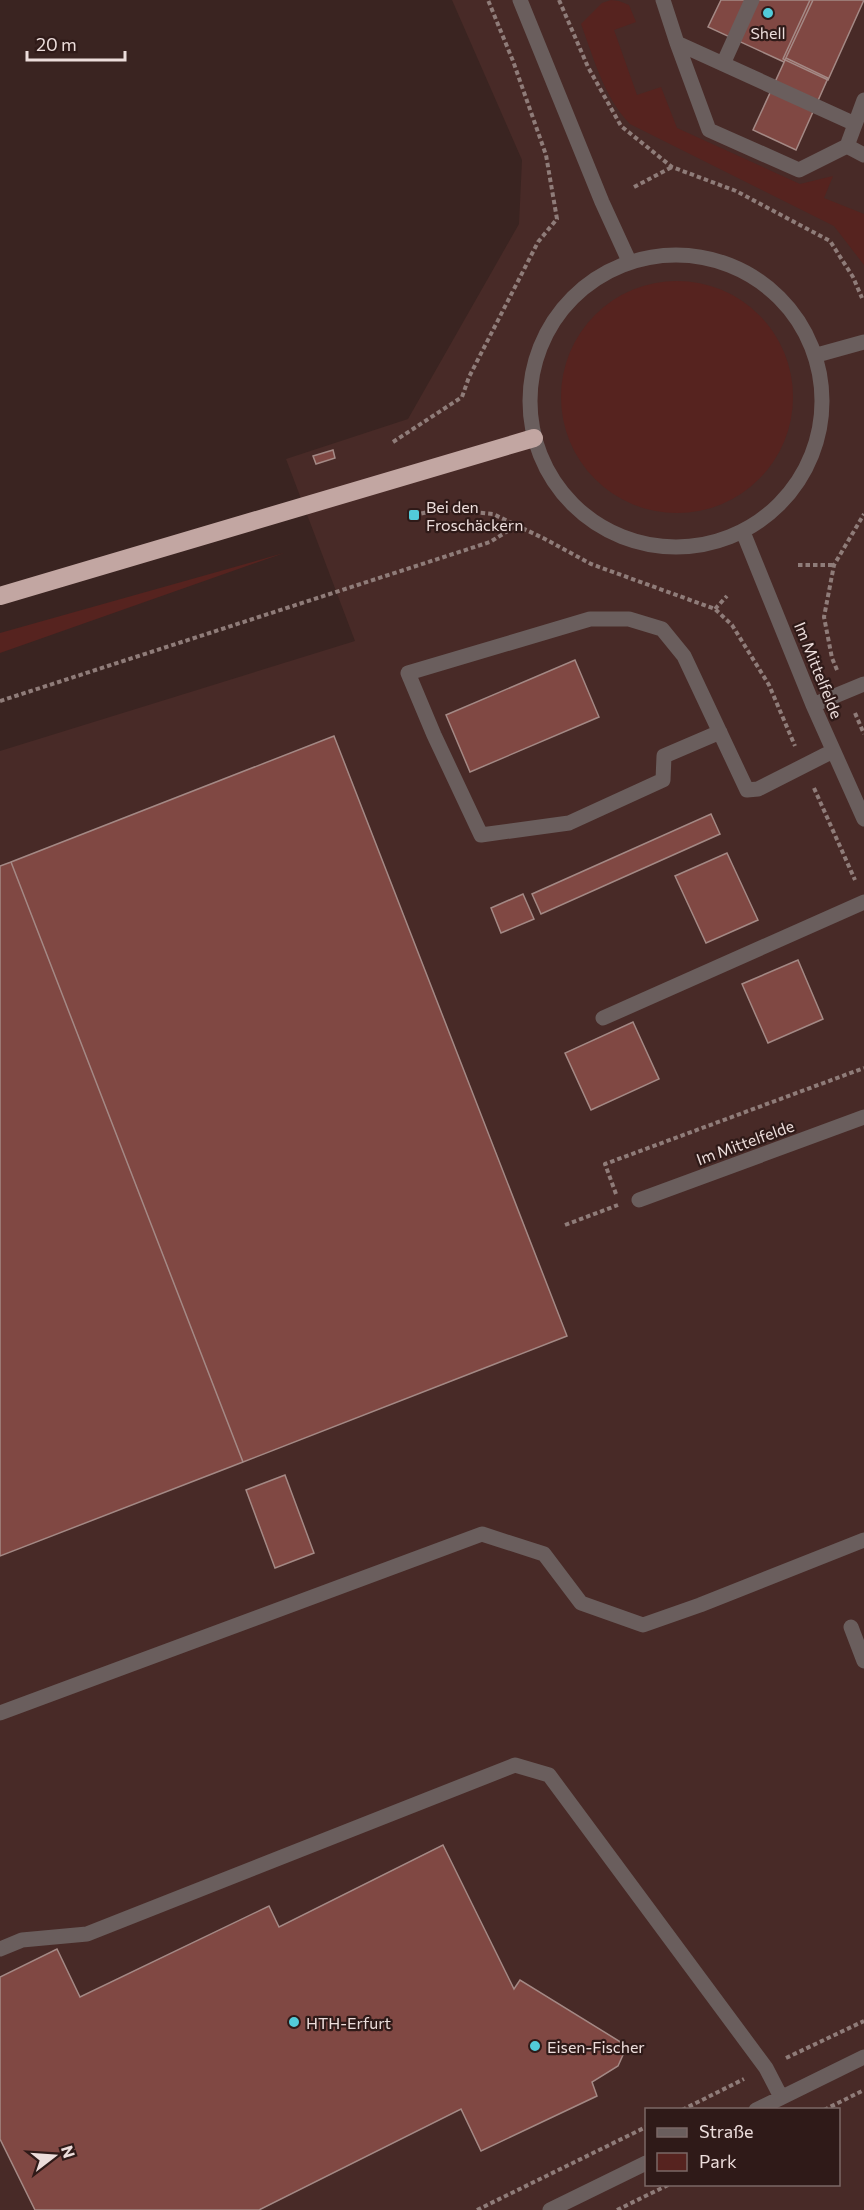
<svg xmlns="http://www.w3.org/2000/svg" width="864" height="2210" font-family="Commissioner,sans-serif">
<rect width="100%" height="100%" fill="#3a2421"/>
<path fill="#482a27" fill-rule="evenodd" d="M452,0H864V2210H0V751L355,641L286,459L408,419L519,224L522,160ZM646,2110H838V2184H646Z"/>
<path fill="#56231f" d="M611,0L619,1L629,5L636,22L614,30L637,95L661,87L677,128L800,184L833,176L824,198L864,214V265L834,226L630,124C604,97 594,59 581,24L602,3Z
M561 397a116 116 0 1 1 232 0a116 116 0 1 1-232 0Z
M284,553L0,653V633Z"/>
<path fill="#804843" stroke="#a48985" stroke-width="1.5" d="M721,0H813L784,62L708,27Z
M810,0H864L828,80L783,59Z
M786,58L828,78L796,150L753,130Z
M333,450L335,458L316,464L313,456Z
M575,660L599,717L470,772L446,715Z
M334,736L567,1336L243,1462L11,862Z
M711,814L720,834L541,914L532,894Z
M727,853L758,920L706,943L675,876Z
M11,862L243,1462L0,1556V866Z
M523,894L534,919L501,933L491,908Z
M798,960L823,1019L768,1043L742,984Z
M633,1022L659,1079L591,1110L565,1053Z
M285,1475L314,1553L275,1568L246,1490Z
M443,1845L514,1989L520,1980L627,2046L618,2066L592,2082L597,2096L481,2151L461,2109L259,2210H35L0,2139V1977L57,1949L80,1997L269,1906L279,1927Z"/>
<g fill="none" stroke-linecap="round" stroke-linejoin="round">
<path stroke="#8f7c79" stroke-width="4" stroke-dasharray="4.5 3" stroke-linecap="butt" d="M559,0L588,67L621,126L672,167L736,191L830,241L853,277L862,298
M634,187L672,167
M393,442L462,397L469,377L538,242L557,219L546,155L513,61L488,0
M414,515L443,509L493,514L545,539L591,564L715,609L732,625L769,685L795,746
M798,565H834
M715,609L727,596
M837,670L832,658L824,617L834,565L864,514
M0,701L490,542L516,526
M855,713L864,734
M814,788L855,880
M616,1194L605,1164L864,1068
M565,1225L618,1205
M786,2058L864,2021
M682,2110L744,2079
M824,2110L864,2090
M477,2210L646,2127
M617,2210L670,2184"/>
<path stroke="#6a5e5d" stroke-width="15" d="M520,0L602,202L629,261
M663,0L677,43L855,124
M677,43L709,130L799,170L847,146
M723,64L752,0
M864,100L847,146L864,155
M530 401a146 146 0 1 1 292 0a146 146 0 1 1-292 0Z
M817,355L864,342
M743,532L813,705L864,819
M813,705L864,684
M720,732L664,756L663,780L569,823L481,835L434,735L408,673L590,619H629L662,629L684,656L747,790L758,789L833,751
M603,1018L864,902
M639,1200L864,1117
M851,1627L864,1661
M0,1713L482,1534L544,1554L581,1603L643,1625L700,1605L864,1540
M0,1949L22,1940L87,1934L515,1765L549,1775L766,2068L781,2097
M756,2110L864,2057
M550,2210L646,2163"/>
<path stroke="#c2a6a2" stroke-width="18" d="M0,596L534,438"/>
</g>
<g fill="#52cbd9" stroke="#2f1a18" stroke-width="2">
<circle cx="768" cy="13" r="6"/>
<rect x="408" y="509" width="12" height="12" rx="3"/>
<circle cx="294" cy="2022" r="6"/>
<circle cx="535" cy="2046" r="6"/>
</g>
<g text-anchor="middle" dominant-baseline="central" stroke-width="4.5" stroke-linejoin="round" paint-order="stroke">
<g font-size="16" fill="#ecdddb" stroke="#2f1a18" text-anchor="start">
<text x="768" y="32" text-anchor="middle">Shell</text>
<text x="426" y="506">Bei den<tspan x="426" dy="18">Froschäckern</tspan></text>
<text x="306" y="2022">HTH-Erfurt</text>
<text x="547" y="2046">Eisen-Fischer</text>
</g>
<g font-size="16" fill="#ecdddb" stroke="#2f1a18">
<text transform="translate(819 670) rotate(68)">Im Mittelfelde</text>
<text transform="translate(745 1142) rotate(-20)">Im Mittelfelde</text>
</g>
</g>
<rect x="645" y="2108" width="195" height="78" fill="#2f1a18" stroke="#7b6866" stroke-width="1.5"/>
<rect x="657" y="2128" width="30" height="9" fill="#6a5e5d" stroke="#7b6866" stroke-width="1.5"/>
<text x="699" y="2138" font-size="18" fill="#ecdddb">Straße</text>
<rect x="657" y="2153" width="30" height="18" fill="#56231f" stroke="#7b6866" stroke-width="1.5"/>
<text x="699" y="2168" font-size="18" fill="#ecdddb">Park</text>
<g transform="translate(54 2156) rotate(73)" stroke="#2f1a18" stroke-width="4.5" paint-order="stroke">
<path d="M0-4.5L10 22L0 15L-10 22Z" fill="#ecdddb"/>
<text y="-9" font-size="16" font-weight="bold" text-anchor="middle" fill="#ecdddb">N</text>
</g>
<path d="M27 51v9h98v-9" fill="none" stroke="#ecdddb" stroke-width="3"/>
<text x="36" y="51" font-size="18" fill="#ecdddb" stroke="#2f1a18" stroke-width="4.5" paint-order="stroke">20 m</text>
</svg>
